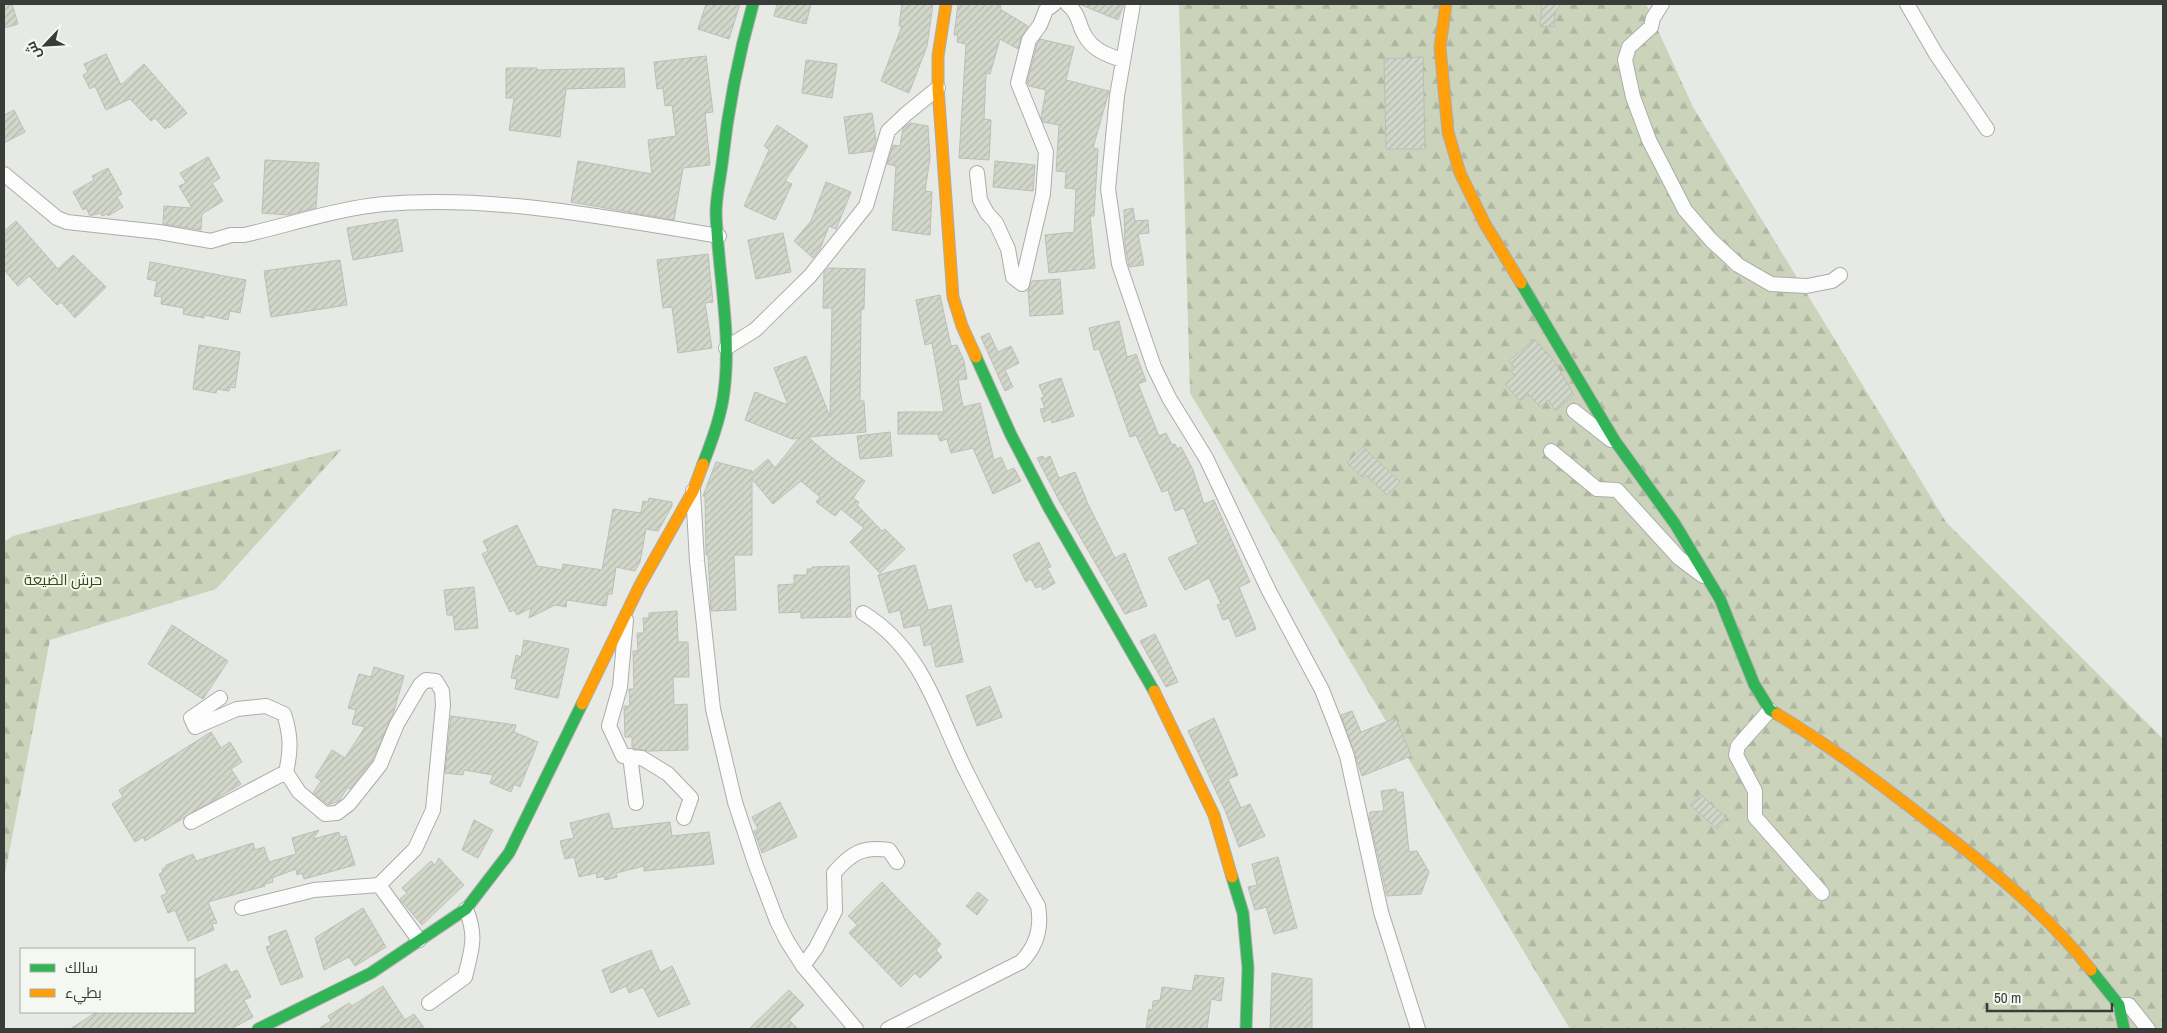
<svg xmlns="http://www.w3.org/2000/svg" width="2167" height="1033" font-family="'Archivo Narrow',Cairo,sans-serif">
<defs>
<pattern id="forest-firs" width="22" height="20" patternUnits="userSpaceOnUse" patternTransform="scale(1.25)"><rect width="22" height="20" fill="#cbd4bb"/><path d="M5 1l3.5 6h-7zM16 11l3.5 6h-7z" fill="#afb7a2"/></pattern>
<pattern id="building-hatch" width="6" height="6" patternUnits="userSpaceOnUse" patternTransform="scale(1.25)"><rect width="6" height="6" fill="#d2d7ca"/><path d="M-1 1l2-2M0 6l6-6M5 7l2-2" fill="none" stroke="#b5b9ae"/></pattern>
</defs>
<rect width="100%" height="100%" fill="#e7e9e4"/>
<path fill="url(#forest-firs)" d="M1179,4H1646L1693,107L1946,522L2163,739V1029H1570L1190,393Z
M342,449L216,589L50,640L4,879V542L13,536Z"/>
<path fill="url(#building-hatch)" stroke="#bcbeba" d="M4,4H12L18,24L4,28Z
M706,4H740L729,39L698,29Z
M777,4H811L806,24L774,16Z
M902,4H933L927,46L909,93L881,81L902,26H899Z
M958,4H1001L1000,9L1028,26L1021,38L1018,49L1000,39L990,74L986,73L984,119L991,120L989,160L959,158L966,44L957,42L958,35H954Z
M1079,4H1124L1118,20Z
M1542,4H1561L1555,12L1554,27L1540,26Z
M1040,39L1074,47L1066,80L1109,91L1093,148L1098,149L1094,216H1090L1095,268L1049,273L1045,235L1074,232L1076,189L1065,188L1066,172L1056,171L1059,125L1043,122L1041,118L1046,90L1029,86L1027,82L1037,44Z
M106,54L121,85L144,64L187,113L169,128L168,126L165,129L155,118L151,121L130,99L106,110L95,86L90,89L83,75L88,72L84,64Z
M706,56L713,112L705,113L710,165L683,168L674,220L571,202L578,161L652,174L648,140L676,136L672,105L665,106L663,88L657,89L654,62Z
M1423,57L1425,149H1386L1384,59Z
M806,60L837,64L832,98L802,93Z
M506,68H537V70L624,68L625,87L566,89L560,137L509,130L514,98H506Z
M14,110L25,132L4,143V115Z
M872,113L876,140L873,151L849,154L844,117Z
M910,123L928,126L930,158L925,191L932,192L930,235L892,230L896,166L887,164L893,145L900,146L903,128Z
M777,125L808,146L785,181L792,184L775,220L744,206L769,150L764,146Z
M208,157L220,178L212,183L223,201L202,214L201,230L163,224L164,206L192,208L179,186L186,183L180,173Z
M265,160L319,163L316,208L288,215L262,213Z
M995,161L1035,165L1033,191L993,187Z
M108,168L122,194L117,197L123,207L108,216L107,214L102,216L101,213L90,216L86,208L83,210L73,192L94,180L92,176Z
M826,182L851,192L836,229L829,226L820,249L813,258L794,241L811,221Z
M1133,208L1135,221L1148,220L1149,233L1138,234L1144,265L1129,267L1125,245L1124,210Z
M397,219L403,251L353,260L347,228Z
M16,221L58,269L73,255L106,287L75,318L61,302L57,305L29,276L18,286L4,270V231Z
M783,233L791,272L756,279L748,240Z
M708,254L713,302L705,303L712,348L678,353L672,307L663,308L657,260Z
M340,260L347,305L271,317L264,271Z
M150,262L246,280L240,313L230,311L228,320L205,315L204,318L183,314L184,308L161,304L162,297L154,296L157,281L147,279Z
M828,268L865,269L864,309H861L860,401H864L866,432L808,437L831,457L865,481L853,498L859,502L857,505L882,531L885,529L905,549L880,573L850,542L864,528L841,509L835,516L816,502L820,497L801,481L773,504L752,479V555H734L736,610L711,611L708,555H706L705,497L703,496L716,462L752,471V473L768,459L775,468L799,438L792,439L745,420L755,392L788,405L774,368L806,356L830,417L832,308H823L824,272Z
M1060,279L1063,314L1030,316L1028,290L1032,281Z
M940,295L951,346L957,345L964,361L967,379L958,380L963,407L980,403L994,460L1001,457L1007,471L1014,468L1021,481L993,494L973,448L951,453L947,439L940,441L938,434H898V412H944L932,343L925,345L916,300Z
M1119,321L1127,357L1136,354L1146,381L1138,384L1159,436L1166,433L1172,445L1175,444L1177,449L1181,447L1193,470L1204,504L1214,500L1250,582L1239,587L1256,629L1236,637L1229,618L1223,620L1217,605L1221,604L1209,578L1185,590L1168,558L1198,544L1184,508L1175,511L1168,490L1162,492L1136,435L1130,437L1099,349L1094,350L1089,328Z
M989,333L998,352L1011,346L1019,363L1005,370L1013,387L1005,391L981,337Z
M1534,339L1555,362L1574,395L1556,411L1548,400L1540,407L1528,394L1520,401L1505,384L1515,376L1511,371L1515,368L1509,361Z
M199,345L240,352L235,388L230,387L229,391L217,389L216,393L193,389Z
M1061,378L1074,416L1052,423L1051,419L1044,422L1040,409L1045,408L1041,398L1044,397L1039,385Z
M890,432L892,456L860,459L857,436Z
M1363,447L1400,482L1387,495L1366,475L1363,478L1347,463Z
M1043,456L1044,459L1050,456L1059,478L1075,472L1088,504L1115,558L1125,553L1147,606L1125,614L1060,502L1037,458Z
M649,498L672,502V506L658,531L646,529L640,562L635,571L616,567L612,594H608L606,606L567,600L566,607L555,605L529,618L531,608L517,615L514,610L510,612L482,554L488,551L483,541L517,525L537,566L562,570L563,564L602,570L613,509L641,513L643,501L648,502Z
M1039,542L1051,567L1047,568L1055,583L1043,590L1041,586L1036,588L1031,579L1026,582L1013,555Z
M915,565L928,610L951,605L963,662L936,667L931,644L924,646L920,625L904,628L900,610L889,613L878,575Z
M849,566L851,617L801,618V612L779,613L778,585L794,584V575H807V569H812V567Z
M474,587L478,628L455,630L453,615H447L444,590Z
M677,611L678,642H688L689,677H673L674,705L687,704L688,750L648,751L632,748V737H625L624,706H630L629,689H634L633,651H638L637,633H644L643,618H649V613Z
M172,625L228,661L203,699L148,664Z
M1155,634L1178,682L1166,687L1140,641Z
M524,640L569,649L558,698L515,689L517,679L511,678L516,655L521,657Z
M374,667L404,676L393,714L372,761L350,789L348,787L339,801L328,805L313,793L321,781L315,777L332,750L345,758L365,727L352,724L356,710L348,708L359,674L371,677Z
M990,686L1002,717L977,726L966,696Z
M1352,711L1361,732L1396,718L1411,756L1362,776L1341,715Z
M451,716L516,725L514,732L538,742L520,787L514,784L511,792L490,783L493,775L464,770L463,775L445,773Z
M1214,718L1238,775L1228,779L1241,808L1250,804L1265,836L1239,847L1225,810L1188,731Z
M211,732L221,748L230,742L242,762L231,769L241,784L145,841L143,837L135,842L112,804L123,797L119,790Z
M1396,789L1397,792H1403L1409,852L1417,851L1429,872L1421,894L1387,896L1369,817L1370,812L1384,811L1381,791Z
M1700,794L1727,818L1717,829L1690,805Z
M780,802L797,837L762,853L754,831L758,829L752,817Z
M609,813L613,829L670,822L672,836L709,832L714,864L644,871V866L616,873L617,877L605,880L604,876L597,878L596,873L579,877L574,857L565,859L560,841L574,838L570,823Z
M474,820L493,830L478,858L462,850Z
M319,830L313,839L339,832L340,837L346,836L355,865L304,879L302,873L297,875L296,869L272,878L273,882L264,884L265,886L208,902L217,923L212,924L214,930L188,941L175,910L168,913L161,896L167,893L159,874L163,872L162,869L166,867V865L193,854L196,861L253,843L255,850L264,847L269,862L296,854L292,838Z
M1278,857L1297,928L1274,934L1266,907L1255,910L1248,887L1257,885L1252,864Z
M439,858L464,885L422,925L400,899L407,893L402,888L431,861L435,865Z
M882,882L941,944L936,950L942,957L920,978L915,973L901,987L849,933L857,925L848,916Z
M978,892L988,900L977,915L966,906Z
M363,908L386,947L355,966L349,957L324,970L315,938Z
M286,930L303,977L281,985L266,947L271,945L268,937Z
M651,950L660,972L672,966L690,1004L658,1017L643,987L629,993L626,986L611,993L602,970Z
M226,964L231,973L237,970L251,997L244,1000L253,1017L231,1029H70L97,1012H194V980Z
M1272,973L1312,979V1029H1270Z
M1195,975L1224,978L1221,1001L1211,999L1207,1029H1146L1149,1009L1152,1011L1153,1001L1160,1000L1162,987L1192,991Z
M383,986L405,1020L414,1014L425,1029H318L331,1021L328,1016L349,1003L352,1006Z
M789,990L804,1005L789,1020L798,1029H749Z"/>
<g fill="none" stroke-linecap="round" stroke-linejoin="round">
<defs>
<path id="street" d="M1067,4C1080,15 1077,21 1084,34C1092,50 1107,55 1122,60
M1133,4L1117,96L1108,189L1119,264L1154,367L1169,398L1206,458L1269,591L1322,690L1336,726L1347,756L1381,912L1418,1029
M1662,4L1653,18L1651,27L1629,47L1625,60L1633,97L1649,140L1685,210L1711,240L1738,265L1771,284L1807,286L1832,281L1840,275
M1907,4L1936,54L1987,129
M977,173L980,200L987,213L996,223L1008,249L1013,277L1022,284L1043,194L1046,152L1018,83L1029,40L1040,25L1046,10L1054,4
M4,174L57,218L67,222L159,232L211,241L231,235H244C289,225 339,208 384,204C496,195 609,218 719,236
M726,348L755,330L810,276L866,206L888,131L906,114L938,88
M1574,411L1611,440
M1551,451L1597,489L1617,490L1679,558L1703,576
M693,491L697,561L713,709L735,802L755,863L777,921L787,941L803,966L856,1029
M863,613C925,651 937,714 968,775C990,819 1014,863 1038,906C1042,928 1037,946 1021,962L888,1029
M626,620L620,687L609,726L623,756L642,758L668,774L691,798L684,818
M220,698L191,718L195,727L237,709L266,706L284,714C291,735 291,751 286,772
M1770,710L1738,746L1736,755L1755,791V817L1822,893
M630,756L636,803
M191,822L286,772L299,792L325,814L337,813L349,804L380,765L397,724L420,685L426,680L436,681L442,691L443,705L433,810L415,849L379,885
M242,908L314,890L379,885L419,940
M803,966L816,948L835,911L834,873C851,853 863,846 889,850L897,862
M429,1003L465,977C472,948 477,937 466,909
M2119,1005H2129L2148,1029"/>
<path id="fast" d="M1521,283L1615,441L1675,524L1720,599L1754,684L1770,710L1777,714
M976,357L1011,435L1049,508L1154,691
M703,464C711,443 719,422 723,399C733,337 718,275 716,213C716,197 720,180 722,164C728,109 738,57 753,4
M1232,877L1243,913L1248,968L1246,1029
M2091,970L2119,1005L2124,1029
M258,1029L371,973L466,909L509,853L582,704"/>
<path id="slow" d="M946,4L938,56V88L953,297L962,326L976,357
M1446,4L1440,47L1448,132L1460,173L1485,224L1521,283
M1154,691L1214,815L1232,877
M582,704L640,585L693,491L703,464
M1777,714C1832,747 1882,785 1932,824C1990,868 2046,913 2091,970"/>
</defs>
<use href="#street" stroke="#acadaa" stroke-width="16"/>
<use href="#fast" stroke="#acadaa" stroke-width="13"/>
<use href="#slow" stroke="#acadaa" stroke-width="13"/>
<use href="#street" stroke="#fbfcfb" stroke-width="14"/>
<use href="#fast" stroke="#30b455" stroke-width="11"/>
<use href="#slow" stroke="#ff9f0a" stroke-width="11"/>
</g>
<g text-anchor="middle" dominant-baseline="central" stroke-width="4" stroke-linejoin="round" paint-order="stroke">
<g font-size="15" fill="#38490c" stroke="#f5f8f0">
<text x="63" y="579">حرش الضيعة</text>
</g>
</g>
<rect width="2167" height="1033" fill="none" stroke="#3a3c39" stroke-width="10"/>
<rect x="20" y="948" width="175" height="65" fill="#f5f8f0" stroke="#aaada7"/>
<rect x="30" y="964" width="25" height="8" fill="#30b455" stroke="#aaada7"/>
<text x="65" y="973" font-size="15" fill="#3a3c39">سالك</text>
<rect x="30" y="989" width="25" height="8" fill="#ff9f0a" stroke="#aaada7"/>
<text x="65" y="998" font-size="15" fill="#3a3c39">بطيء</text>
<g transform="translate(45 45) rotate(245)" stroke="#f5f8f0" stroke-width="4" paint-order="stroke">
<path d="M0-4L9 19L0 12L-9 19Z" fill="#3a3c39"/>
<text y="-8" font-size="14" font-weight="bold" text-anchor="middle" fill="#3a3c39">ش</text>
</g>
<path d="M1987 1003v8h125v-8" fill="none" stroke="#3a3c39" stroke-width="2.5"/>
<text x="1994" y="1003" font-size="15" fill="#3a3c39" stroke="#f5f8f0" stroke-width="4" paint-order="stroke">50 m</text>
</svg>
